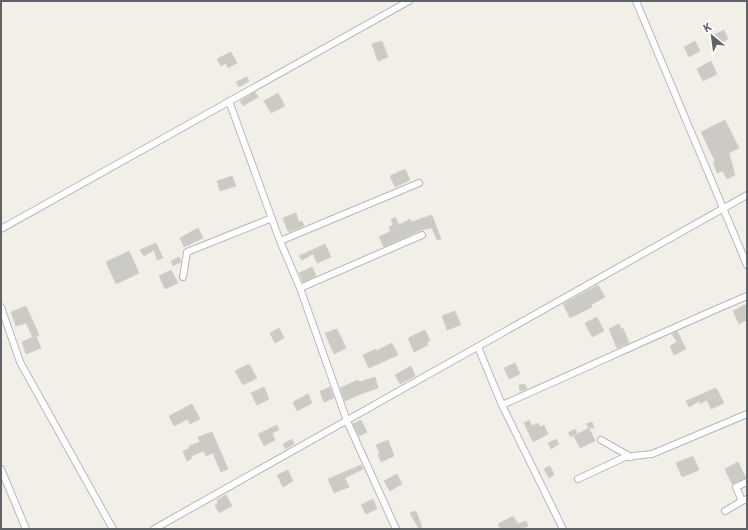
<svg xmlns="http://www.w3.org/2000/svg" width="748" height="530" font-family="Roboto,sans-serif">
<rect width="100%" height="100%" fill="#f1efe8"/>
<path fill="#cccac5" stroke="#d6d1c6" d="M724,30L728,39L715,46L710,37Z
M382,41L388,57L378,61L372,44Z
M695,41L700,51L689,57L684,47Z
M231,52L237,63L228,68L226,63L221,66L217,59Z
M711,61L717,74L703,81L697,69Z
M247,77L249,81L239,87L236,82Z
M255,92L258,97L243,106L240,101Z
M278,93L285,106L271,113L264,101Z
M725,120L739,148L729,153L735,175L727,179L723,171L717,173L713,162L715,161L701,132Z
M405,169L410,180L395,187L390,176Z
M232,176L236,186L220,191L217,181Z
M296,213L299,222L302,221L304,226L288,232L283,218Z
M432,215L441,239L437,240L432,228L421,230L384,247L379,237L391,231L389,227L393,225L391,220L395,217L399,225L410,219L411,222Z
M198,228L203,238L184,247L180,238Z
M156,243L163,258L157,260L154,250L144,256L140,250Z
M325,244L331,257L317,263L313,254L302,260L299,256Z
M129,251L139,273L116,284L106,262Z
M179,257L181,262L173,266L171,261Z
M312,267L316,276L303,282L299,273Z
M171,270L178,283L165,289L159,276Z
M598,285L605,297L591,305L592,307L570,318L563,304Z
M747,304V320L739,324L733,311Z
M26,306L39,335L33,338L26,323L16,326L11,312Z
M455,311L461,325L447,330L442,316Z
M597,317L604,331L592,337L585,323Z
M619,324L621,329L623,328L629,343L617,348L609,329Z
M279,328L284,338L275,343L270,333Z
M337,329L346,348L334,354L325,333Z
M425,330L430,341L427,342L428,345L414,352L408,338Z
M677,331L686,349L674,355L670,346L677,342L672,334Z
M36,336L41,348L26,354L22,342Z
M392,343L398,355L369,368L363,355L376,349V351Z
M515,363L520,374L509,379L504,368Z
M249,364L257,378L243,385L235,371Z
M411,366L415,376L400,384L395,375Z
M375,377L378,388L363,393L345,401L340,388L358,380L360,382Z
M525,384L527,389L520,391L519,385Z
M264,387L269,399L257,405L251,393Z
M330,387L334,398L324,402L320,391Z
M716,388L724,403L711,409L707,400L700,404L699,401L689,407L686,401Z
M308,394L312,403L297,411L293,402Z
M192,404L200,419L190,424L188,419L174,426L169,416Z
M361,420L367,432L359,436L353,424Z
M529,420L532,426L538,423L540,427L544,425L548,434L533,442L524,423Z
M592,422L594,428H589L586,424Z
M277,425L279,430L272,433L275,440L264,446L258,434Z
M589,428L595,441L580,448L574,436Z
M575,429L577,433L571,437L568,433Z
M212,432L228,469L221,472L213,453L206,456L204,451L191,456L192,458L187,461L183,451L190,448L189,446L200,442L198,437Z
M292,439L294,444L285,449L283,444Z
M556,439L559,444L551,449L548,443Z
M388,440L394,456L381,462L378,455L380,454L376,445Z
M693,456L699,470L682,477L676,463Z
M738,462L746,478L732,484L725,469Z
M361,465L363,469L345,478L349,487L334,493L328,479Z
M550,466L554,475L549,478L544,469Z
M288,470L293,481L283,487L277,475Z
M397,474L402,484L390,491L384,481Z
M226,495L232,506L219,513L215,505L218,503L217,500Z
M373,499L377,509L366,514L361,505Z
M416,511L422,527L419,529L410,513Z
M513,516L518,524L526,521L528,526L521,529H501L498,524Z"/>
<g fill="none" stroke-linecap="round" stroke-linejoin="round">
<defs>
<path id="minor" d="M636,1L747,265
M229,101L280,241L300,288L347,421L396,529
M1,229L409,1
M280,241L419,183
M183,277L187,252L272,218
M300,288L422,235
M1,307L20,362L113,529
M478,347L502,405L563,529
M502,405C584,369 665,331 747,296
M601,440L631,457
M1,469L26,529
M578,479L625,457L652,454L747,414
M747,482L736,487L742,501L747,499
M725,511L742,501
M154,529L747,195"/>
</defs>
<use href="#minor" stroke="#b5b8bc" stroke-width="8"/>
<use href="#minor" stroke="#fff" stroke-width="6"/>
</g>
<rect width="748" height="530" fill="none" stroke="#5f6368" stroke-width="4"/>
<g transform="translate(712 36) rotate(331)" stroke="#ffffff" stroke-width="3" paint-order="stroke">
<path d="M0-3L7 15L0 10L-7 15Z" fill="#5f6368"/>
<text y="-6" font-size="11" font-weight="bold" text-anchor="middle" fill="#5f6368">K</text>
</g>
</svg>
